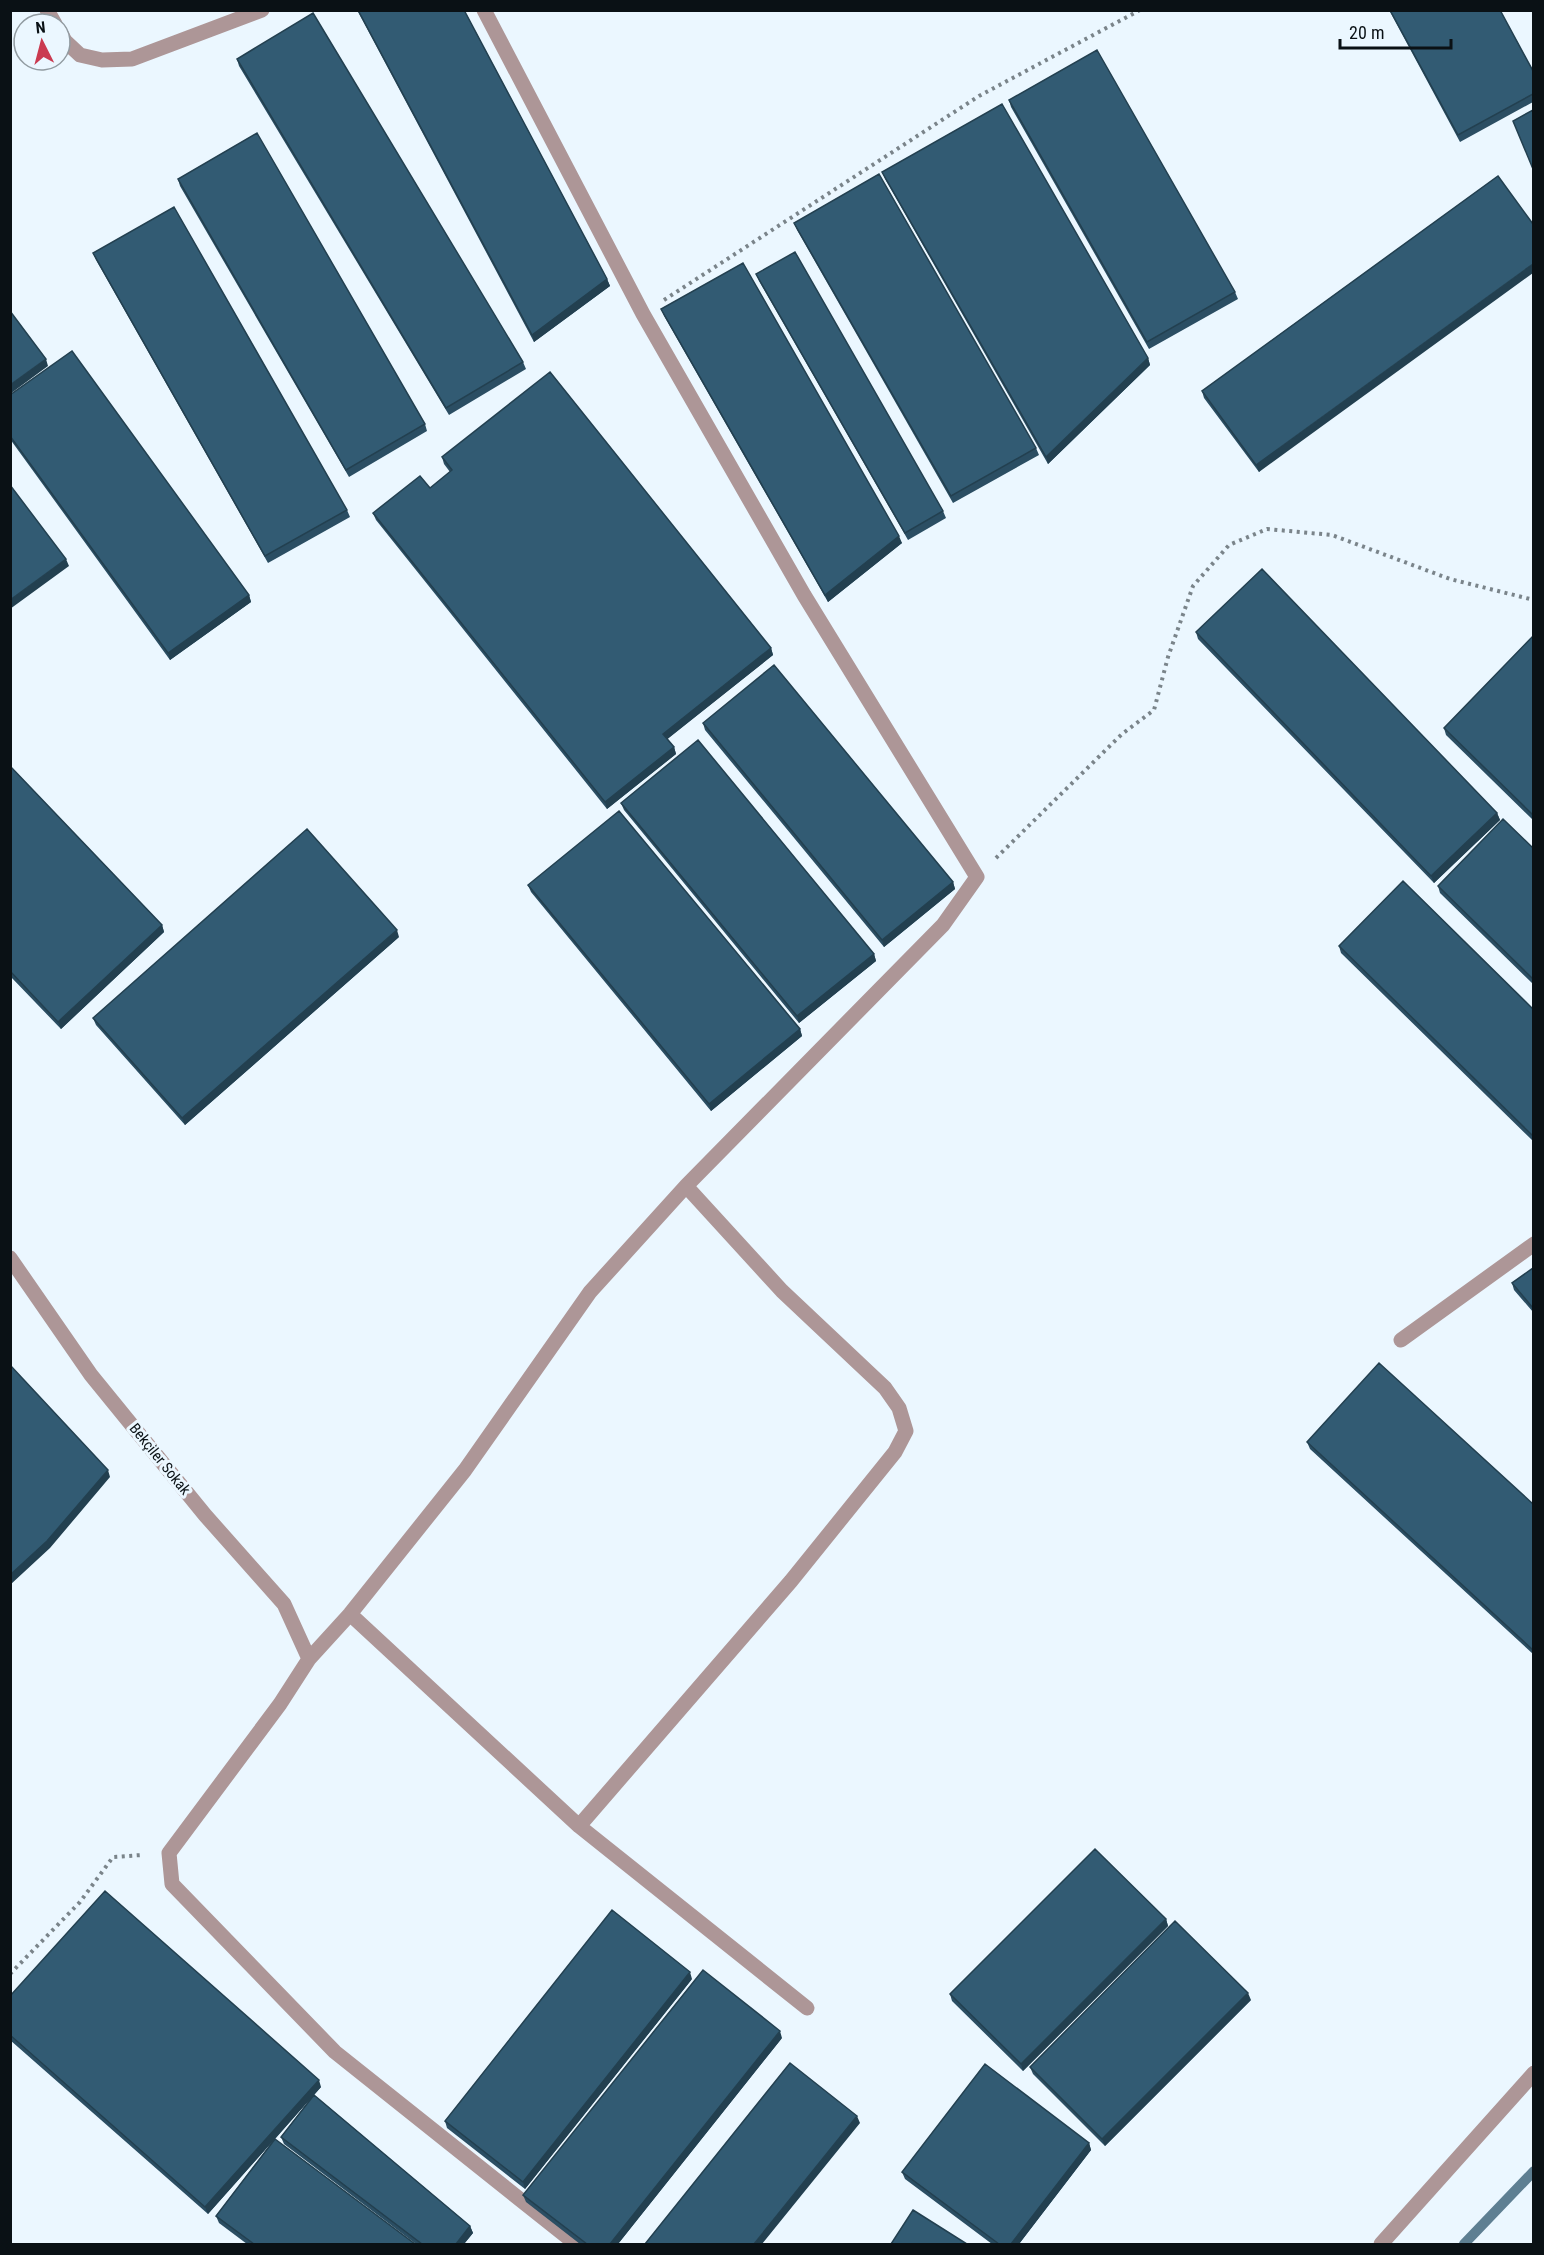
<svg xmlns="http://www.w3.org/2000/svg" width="1544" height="2255" font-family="'Roboto Condensed',sans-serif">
<rect width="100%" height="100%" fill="#ebf7ff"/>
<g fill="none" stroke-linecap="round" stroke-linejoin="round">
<path stroke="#5e7f92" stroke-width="10" d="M1464,2244L1534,2171"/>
<path stroke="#7a848a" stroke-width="4" stroke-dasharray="3 4.5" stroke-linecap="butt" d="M664,300L979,96L1140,10
M996,858L1122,734L1154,710L1168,657L1193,586L1229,545L1267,529L1332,535L1450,579L1534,600
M10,1974L80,1902L113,1857L142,1855"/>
<path stroke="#ad9697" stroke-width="15" d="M1401,1340L1534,1244"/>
<path stroke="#ad9697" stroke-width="15" d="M47,10L55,24
M484,10L643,314L804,595L977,877L943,925L686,1186L590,1292L465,1470L350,1614L309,1659L280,1704L169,1853L172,1884L335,2052L576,2244
M60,32L65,41L80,55L102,60L132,59L262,10
M10,1258L91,1375L205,1515L284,1604L309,1659
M350,1614L579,1826L807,2008
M579,1826L791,1581L895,1452L906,1431L899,1408L885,1388L782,1291L686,1186
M1381,2244L1534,2073"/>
</g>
<path fill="#2b4e63" d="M357,10H464L607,279L610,286L534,342Z
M1389,10H1500L1533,71V102L1460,142Z
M237,59L523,362L526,369L449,415L239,66Z
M1009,100L1235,292L1238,299L1149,349L1011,107Z
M882,172L1148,358L1150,365L1048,464L885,179Z
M1498,176L1259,472L1204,398L1202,391Z
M178,179L425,424L427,431L349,477L180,186Z
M794,223L1036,448L1039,455L953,503L797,230Z
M93,253L347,510L350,517L268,563L96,260Z
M756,274L943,511L946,518L908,540L759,281Z
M661,309L902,543L828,602L664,316Z
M10,395L249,595L251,602L170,660L10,439Z
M442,457L771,648L773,655L667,739L674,747L676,754L607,809L376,520L373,513L430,488L450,472L444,464Z
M1196,632L1497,813L1500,820L1434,883L1198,639Z
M1533,636V820L1446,735L1444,728Z
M703,723L953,882L955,889L884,947L705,730Z
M10,766L162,925L164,932L61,1029L10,976Z
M621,803L874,954L876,961L799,1023L624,810Z
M1533,848V984L1440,893L1438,886Z
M528,885L800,1029L802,1036L711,1111L531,892Z
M399,937L185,1125L96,1025L93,1018Z
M1339,946L1533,1009V1141L1341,953Z
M1533,1268V1312L1514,1290L1512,1283Z
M1307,1442L1533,1504V1654L1310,1449Z
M1166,1919L1168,1926L1023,2071L952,2001L950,1994Z
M692,1979L525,2189L447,2128L445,2121Z
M10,1996L321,2087L314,2095L470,2226L473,2233L464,2244H416L284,2144L281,2137L310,2099L275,2139L415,2244H247L219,2223L216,2216L272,2142L208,2214L10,2040Z
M1251,2000L1105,2146L1033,2074L1030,2067Z
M782,2038L618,2244H580L526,2202L523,2195Z
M1089,2143L1091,2150L1019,2244H992L905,2179L902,2172Z"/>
<path fill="#234050" d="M1533,264V273L1259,472L1256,465Z
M607,279L610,286L534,342L532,335Z
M1148,358L1150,365L1048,464L1046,457Z
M46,359L48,366L10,394V385Z
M899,536L902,543L828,602L825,595Z
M66,559L69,566L10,609V600Z
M249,595L251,602L170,660L168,653Z
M771,648L773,655L665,741L663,734Z
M674,747L676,754L607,809L605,802Z
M1497,813L1500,820L1434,883L1431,876Z
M953,882L955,889L884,947L882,940Z
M162,925L164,932L61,1029L58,1022Z
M397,930L399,937L185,1125L182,1118Z
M874,954L876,961L799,1023L797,1016Z
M800,1029L802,1036L711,1111L709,1104Z
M108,1470L110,1477L50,1548L10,1585V1575Z
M1166,1919L1168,1926L1023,2071L1021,2064Z
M690,1972L692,1979L525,2189L523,2182Z
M1248,1993L1251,2000L1105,2146L1102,2139Z
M780,2031L782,2038L618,2244H610Z
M319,2080L321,2087L208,2214L205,2207Z
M857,2116L860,2123L762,2244H754Z
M1089,2143L1091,2150L1019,2244H1011Z
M470,2226L473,2233L464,2244H456Z"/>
<path fill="#325b73" stroke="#234050" stroke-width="1.5" d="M358,10H464L607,279L532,335Z
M1390,10H1500L1533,71V94L1458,135Z
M313,13L523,362L446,408L237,59Z
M1097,50L1235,292L1147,342L1009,100Z
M1002,104L1148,358L1046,457L882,172Z
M1533,110V169L1513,121Z
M257,133L425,424L346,470L178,179Z
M879,174L1036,448L951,496L794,223Z
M1498,176L1533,224V264L1256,465L1202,391Z
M174,207L347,510L265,556L93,253Z
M795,252L943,511L905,533L756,274Z
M743,263L899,536L825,595L661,309Z
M10,311L46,359L10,385Z
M72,351L249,595L168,653L10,436V395Z
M550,372L771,648L663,734L674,747L605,802L373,513L420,476L430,488L452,470L442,457Z
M10,485L66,559L10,600Z
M1262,569L1497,813L1431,876L1196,632Z
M1533,636V815L1444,728Z
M774,665L953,882L882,940L703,723Z
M698,740L874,954L797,1016L621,803Z
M10,766L162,925L58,1022L10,971Z
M619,811L800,1029L709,1104L528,885Z
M1503,819L1533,848V979L1438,886Z
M307,829L397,930L182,1118L93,1018Z
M1403,881L1533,1009V1136L1339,946Z
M1533,1268V1308L1512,1283Z
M1379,1363L1533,1504V1650L1307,1442Z
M10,1365L108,1470L47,1541L10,1575Z
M1095,1849L1166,1919L1021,2064L950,1994Z
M105,1891L319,2080L205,2207L10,2035V1996Z
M612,1910L690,1972L523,2182L445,2121Z
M1175,1921L1248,1993L1102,2139L1030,2067Z
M703,1970L780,2031L610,2244H587L523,2195Z
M790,2063L857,2116L754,2244H645Z
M985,2064L1089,2143L1011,2244H999L902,2172Z
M314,2095L470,2226L456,2244H422L281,2137Z
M275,2139L415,2244H254L216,2216Z
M913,2210L967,2244H891Z"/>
<g text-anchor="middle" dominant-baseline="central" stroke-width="6" stroke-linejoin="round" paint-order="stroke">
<g font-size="15" fill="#0a1115" stroke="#ebf7ff">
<text transform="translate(160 1459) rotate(51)">Bekçiler Sokak</text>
</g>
</g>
<rect width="1544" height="2255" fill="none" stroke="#0a1115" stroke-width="24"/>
<g transform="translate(42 42) rotate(354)"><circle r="28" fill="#ebf7ff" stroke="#919ba1" stroke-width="1.5"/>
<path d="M0-4.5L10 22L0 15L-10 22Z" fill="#ca3a50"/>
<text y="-9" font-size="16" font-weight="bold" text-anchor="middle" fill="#0a1115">N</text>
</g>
<path d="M1340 39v9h111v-9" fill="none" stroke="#0a1115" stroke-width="3"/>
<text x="1349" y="39" font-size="18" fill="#0a1115" stroke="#ebf7ff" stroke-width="4.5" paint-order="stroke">20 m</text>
</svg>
